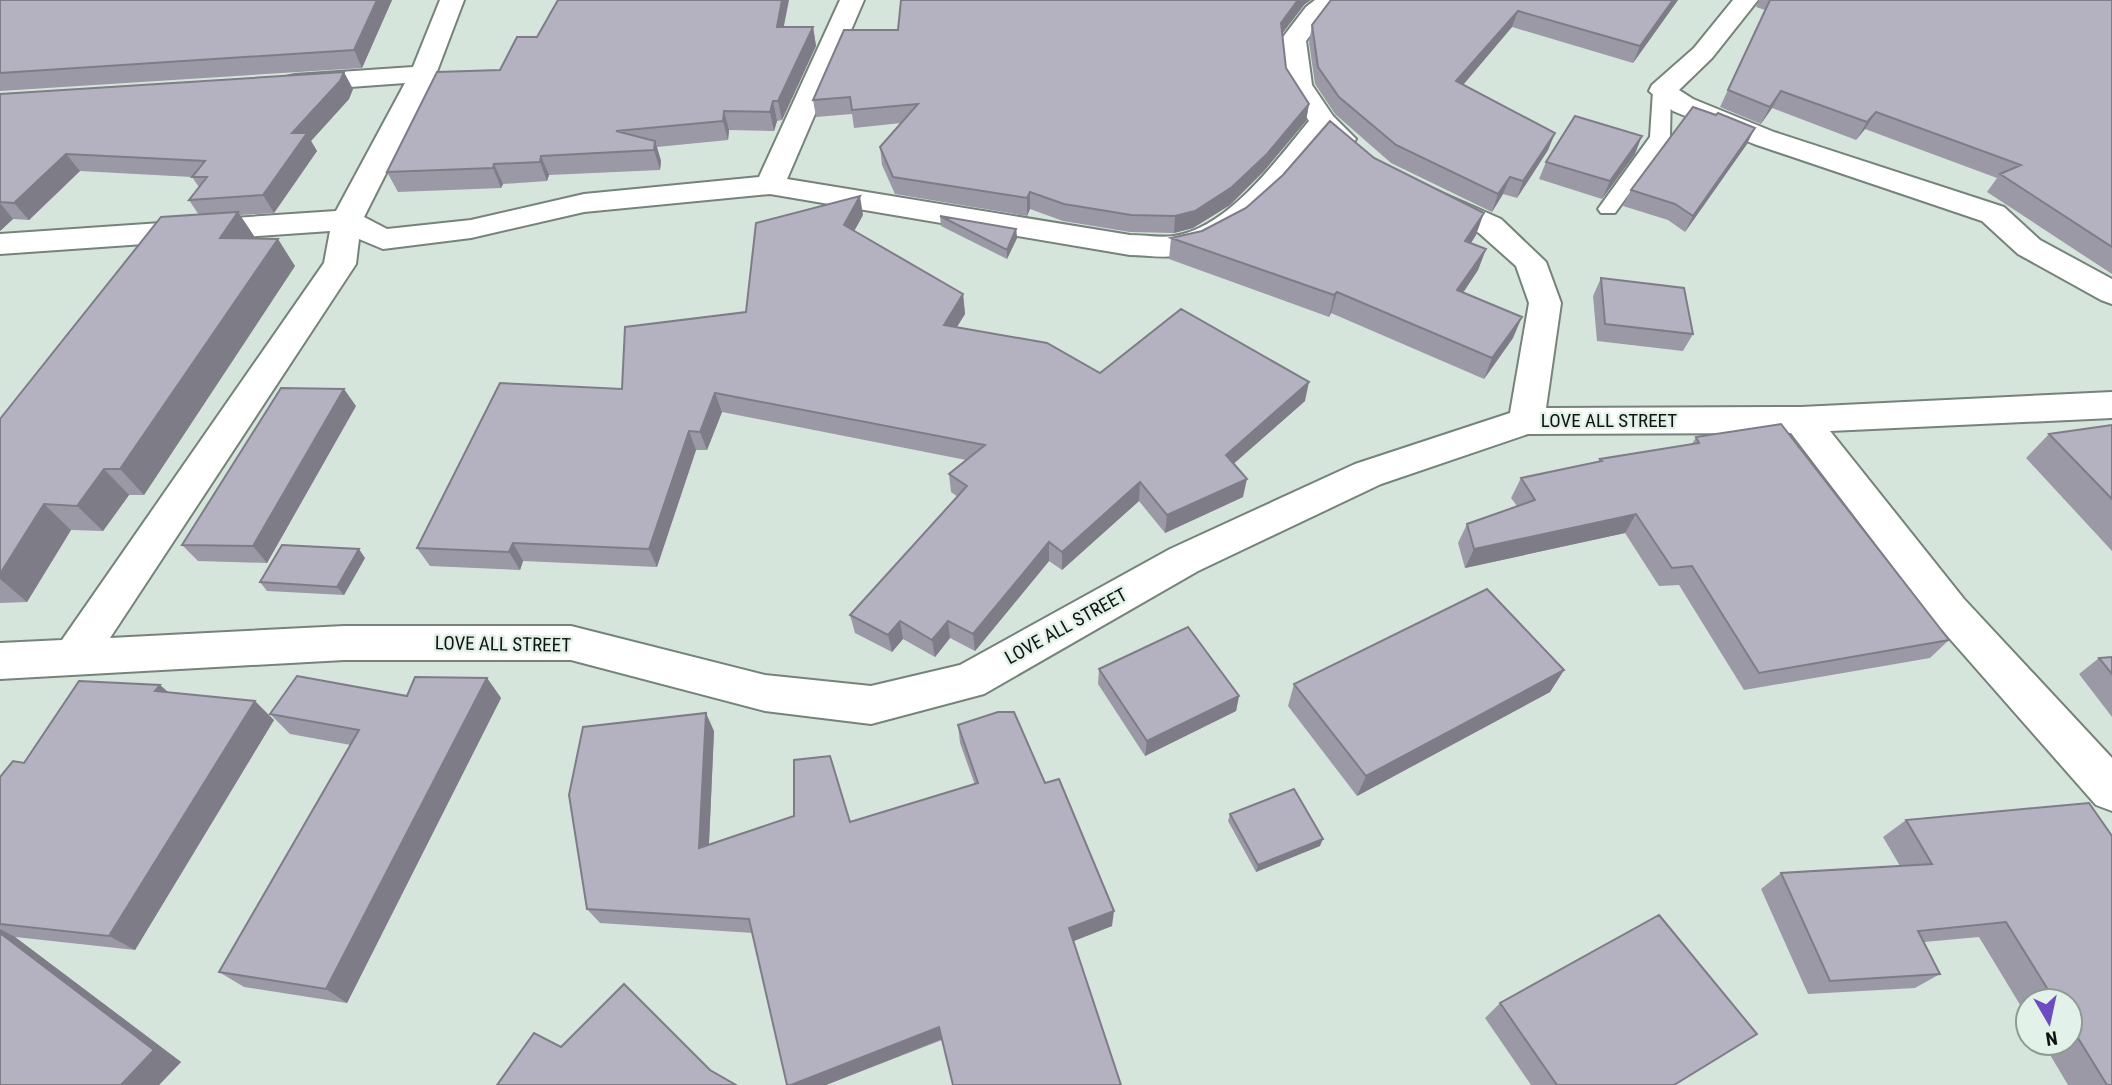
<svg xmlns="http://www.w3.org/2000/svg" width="2112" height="1085" font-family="'Roboto Condensed',sans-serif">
<rect width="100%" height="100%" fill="#d6e5db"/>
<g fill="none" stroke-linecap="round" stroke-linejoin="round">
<defs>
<path id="lane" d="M1662,85L1671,91L1670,137L1615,213H1601L1598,209L1650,137L1653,91Z"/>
<path id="street" d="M440,0H464L436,74L364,217L387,229L471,220L584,194L759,177L840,0H864L787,179L1130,235C1144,235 1160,238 1174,236C1228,228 1276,161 1309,121L1286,85L1280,41L1306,7L1315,0H1342L1324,17L1306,41L1312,85L1333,116L1356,139L1352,145C1340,148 1334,146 1325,138C1284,189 1242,245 1174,256C1160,258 1144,255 1130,255L770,194L584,212L471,238L383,249L359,239L356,264L110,638L344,626H571L765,675L871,686L960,665L1170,549L1355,464L1510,413L1529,303L1516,266L1479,233L1423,204L1418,198L1423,192L1433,189L1501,219L1546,262L1561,303L1546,408L1801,407L2112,392V418L1830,431L1964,599L2112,758V811L2096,805L1936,623L1791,433L1528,434L1381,484L1198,571L984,694L871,724L765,711L571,660H344L0,679V643L62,640L324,263L330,231L0,254V234L336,211L405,83L295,91L286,89L282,83L286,77L295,75L413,67Z
M1733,0H1758L1712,58L1679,90L1693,99L1774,132L2004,207L2040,240L2112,279V304L2101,300L2018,254L1982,221L1754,144L1673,111L1649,91L1652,85L1694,48Z"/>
</defs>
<use href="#lane" stroke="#758379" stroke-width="4"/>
<use href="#street" stroke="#758379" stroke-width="4"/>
<use href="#lane" fill="#fff" fill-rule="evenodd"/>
<use href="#street" fill="#fff" fill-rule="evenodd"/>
</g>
<path fill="#9b99a6" d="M0,0H392L362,68L0,91Z
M1678,0L1633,63L1512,27L1463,85L1555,133L1548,150L1517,198L1503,194L1492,212L1391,163L1335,114L1315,84L1309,42L1312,25Z
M1759,0H2112V274L1987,192L1997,178L1865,129L1856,140L1772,108L1761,124L1720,107L1765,10L1756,7Z
M1304,5L1282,34L1286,68L1309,104L1306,121L1264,171L1230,205L1193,228L1174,233L1130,232L1063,221L1030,209L1027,216L895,194L882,165L880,147L901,123L854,128L852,114L816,117L813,100L898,30Z
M784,27H813L816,46L782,120L777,121L774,131L729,130L728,140L657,147L661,161L660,170L549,175L547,181L503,184L501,188L398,192L387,172L537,37Z
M353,89L349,99L311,141L317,151L274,213L240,215L256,239L295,266L144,495H129L103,531L71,530L27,602L0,603V419L199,215L189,200L199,187L192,177L80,171L29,220L13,219L0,231V94Z
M1747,144L1685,232L1668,220L1623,206L1631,190Z
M1635,154L1602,199L1539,179L1546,162Z
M1374,158L1476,235L1471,243L1486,249L1478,270L1463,293L1513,338L1484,379L1331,313L1329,317L1169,259L1171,238L1202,231Z
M863,215L854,231L963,294L965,314L957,327L1100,373L1305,401L1233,464L1243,497L1165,533L1139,501L1062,570L1049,561L975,651L950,638L935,657L903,639L892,652L855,633L850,615L958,497L951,492L949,474L966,460L722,412L707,450H696L657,567L523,561L520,570L430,566L417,548L622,389L746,312Z
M940,216L1016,229L1017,238L1007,259L941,226Z
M1601,278L1693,334L1683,351L1597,341L1593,296Z
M356,406L267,563L198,561L182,545Z
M2112,425V551L2026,458L2049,434Z
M1696,437L1949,640L1930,658L1744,690L1679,585L1659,586L1625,533L1465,568L1458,543L1467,524L1517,506L1511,498L1521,478L1598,462L1600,459L1692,444Z
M365,558L344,595L267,591L260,582Z
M2112,657V717L2079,674L2099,658Z
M1099,669L1239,696L1236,711L1145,756L1098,684Z
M1564,670L1550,692L1357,796L1288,706L1294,684Z
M487,678L501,698L347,1003L244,987L219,972L351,745L290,734L270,714L407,696Z
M169,693L274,720L135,950L15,937L181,1062L159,1085H0V777L24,763Z
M958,725L1045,783L1112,926L1073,941L942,1040L826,1085L753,933L600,923L587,909L714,731L709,845L850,822L975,785L960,743Z
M2089,803L2112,1085H2068L2043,1043H2070V1001H2028V1018L1979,937L1924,942L1940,974L1915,988L1808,994L1761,889L1781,873L1900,866L1883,837L1906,820Z
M1230,814L1320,846L1256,872L1228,821Z
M1500,1003L1674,1085H1531L1485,1018Z"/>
<path fill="#7e7d87" d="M377,0H392L362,68L354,50Z
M782,0H789L780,46L777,27Z
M1298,0H1311L1304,5L1278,39L1281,23Z
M1673,0H1678L1633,63L1640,46Z
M1518,11L1512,27L1451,99L1456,81Z
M813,27L816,46L782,120L778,101Z
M344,72L353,89L349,99L311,141L317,151L274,213L263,195L292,133Z
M1781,91L1772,108L1761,124L1770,107Z
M773,101L777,121L774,131L770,112Z
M1309,104L1306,121L1264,171L1230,205L1193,228L1174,233L1175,216Z
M724,111L729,130L728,140L723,121Z
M1876,112L1865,129L1856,140L1867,122Z
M1755,128L1747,144L1685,232L1693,216Z
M1555,133L1548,150L1517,198L1523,181Z
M1642,136L1635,154L1602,199L1610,181Z
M655,141L661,161L660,170L654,150Z
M66,154L80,171L29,220L14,203Z
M541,156L549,175L547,181L540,162Z
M494,164L503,184L501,188L493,168Z
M1510,177L1503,194L1492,212L1498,194Z
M1030,192V209L1027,216V198Z
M860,196L863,215L847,244L844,225Z
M0,203L13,219L0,231Z
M238,212L256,239L220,238Z
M1484,213L1476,235L1458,263L1465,241Z
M1016,229L1017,238L1007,259V250Z
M278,239L295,266L144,495L120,469Z
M1486,249L1478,270L1450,312L1457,290Z
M1337,292L1331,313L1329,317L1334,295Z
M963,294L965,314L946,344L944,325Z
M1522,317L1513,338L1484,379L1492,358Z
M1309,382L1305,401L1222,474L1226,455Z
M344,389L356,406L267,563L253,546Z
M715,393L722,412L707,450L700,432Z
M689,431L696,450L657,567L649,549Z
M104,469L129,495L103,531L77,506Z
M1247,479L1243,497L1165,533L1167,515Z
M1140,482L1139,501L1062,570V552Z
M44,504L71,530L27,602L0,579V574Z
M1636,514L1625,533L1465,568L1474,549Z
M1049,542V561L975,651L973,634Z
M513,543L523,561L520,570L509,552Z
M359,549L365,558L344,595L337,587Z
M900,621L903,639L892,652L888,635Z
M948,621L950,638L935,657L932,640Z
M1564,670L1550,692L1357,796L1366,776Z
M487,678L501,698L347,1003L326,989Z
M160,685L181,703L155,691Z
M1239,696L1236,711L1145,756L1147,741Z
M255,701L274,720L135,950L109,936Z
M706,713L714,731L708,864L699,848Z
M1323,839L1320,846L1256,872L1258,865Z
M1114,911L1112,926L1069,943V928Z
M0,929L15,937L181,1062L159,1085H121L0,933Z
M939,1027L942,1039L826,1085H791Z"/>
<path fill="#b4b2c1" stroke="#7e7d87" stroke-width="2" d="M0,0H377L354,50L0,73Z
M558,0H782L777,27H813L778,101H773L770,112L724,111L723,121L616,131L655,141L654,150L541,156L540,162L494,164L493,168L387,172L437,72L500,70L517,37H537Z
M901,0H1298L1281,23L1286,68L1309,104L1267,154L1232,187L1195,211L1175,216L1131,215L1064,204L1030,192L1027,198L893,177L880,147L918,104L852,110L850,97L813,100L844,30H898Z
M1331,0H1673L1640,46L1518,11L1456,81L1555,133L1523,181L1510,177L1498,194L1396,145L1339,97L1318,67L1312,25Z
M1770,0H2112V247L2000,174L2021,165L1876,112L1867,122L1781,91L1770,107L1728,90Z
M344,72L340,81L292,133H307L263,195L189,200L207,177H192L205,161L66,154L14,203L0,202V94Z
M1693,107L1716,115L1718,113L1755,128L1693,216L1675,204L1631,190Z
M1575,116L1642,136L1610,181L1546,162Z
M1330,121L1374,158L1484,213L1465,241L1486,249L1457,290L1522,317L1492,358L1337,292L1334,295L1171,238L1202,231L1246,208L1283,175Z
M860,196L844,225L963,294L944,325L1047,343L1100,373L1181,309L1309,382L1226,455L1247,479L1167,515L1140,482L1062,552L1049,542L973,634L948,621L932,640L900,621L888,635L850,615L967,486L949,474L985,445L715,393L700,432L689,431L649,549L513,543L509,552L417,548L500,383L622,389L625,327L746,312L756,223Z
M238,212L220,238L278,239L120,469H104L77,506L44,504L0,574V419L161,217Z
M940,216L1016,229L1007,250Z
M1601,278L1684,288L1693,334L1605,324Z
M281,388L344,389L253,546L182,545Z
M1781,424L1949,640L1759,673L1692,566L1672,568L1636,514L1474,549L1467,524L1535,500L1521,478L1602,461L1600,459L1699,443L1696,437Z
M2112,425V499L2049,434Z
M282,545L359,549L337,587L260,582Z
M1487,589L1564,670L1366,776L1294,684Z
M1188,627L1239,696L1147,741L1099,669Z
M2112,657V674L2099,658Z
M297,676L407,696L415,677L487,678L326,989L219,972L359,730L270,714Z
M79,681L160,685L155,691L255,701L109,936L0,924V777L13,761L24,763Z
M998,712H1014L1045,783L1059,779L1114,911L1069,928L1121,1085H953L939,1027L791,1085H787L749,919L587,909L569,795L583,727L706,713L699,848L794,816V760L830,756L850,822L978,783L958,725Z
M1294,789L1323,839L1258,865L1230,814Z
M2089,803L2112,836V1085H2107L2070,1025V1001H2055L2006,922L1918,931L1940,974L1830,981L1781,873L1932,864L1906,820Z
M1659,915L1757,1034L1674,1085H1557L1500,1003Z
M0,933L154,1050L121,1085H0Z
M624,984L710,1070L736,1085H497L534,1033L561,1047Z"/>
<g text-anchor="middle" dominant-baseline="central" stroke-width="5" stroke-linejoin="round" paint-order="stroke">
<g font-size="19" fill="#101512" stroke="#e3f2e8">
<text x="1609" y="420">LOVE ALL STREET</text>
<text transform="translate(1066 626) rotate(-29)">LOVE ALL STREET</text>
<text transform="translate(503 644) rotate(1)">LOVE ALL STREET</text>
</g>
</g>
<g transform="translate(2049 1022) rotate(171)"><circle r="33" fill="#e3f2e8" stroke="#8f9a92" stroke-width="2"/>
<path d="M0-5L12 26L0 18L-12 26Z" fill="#6e4bc4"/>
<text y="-10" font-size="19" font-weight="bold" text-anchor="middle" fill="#101512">N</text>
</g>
</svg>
